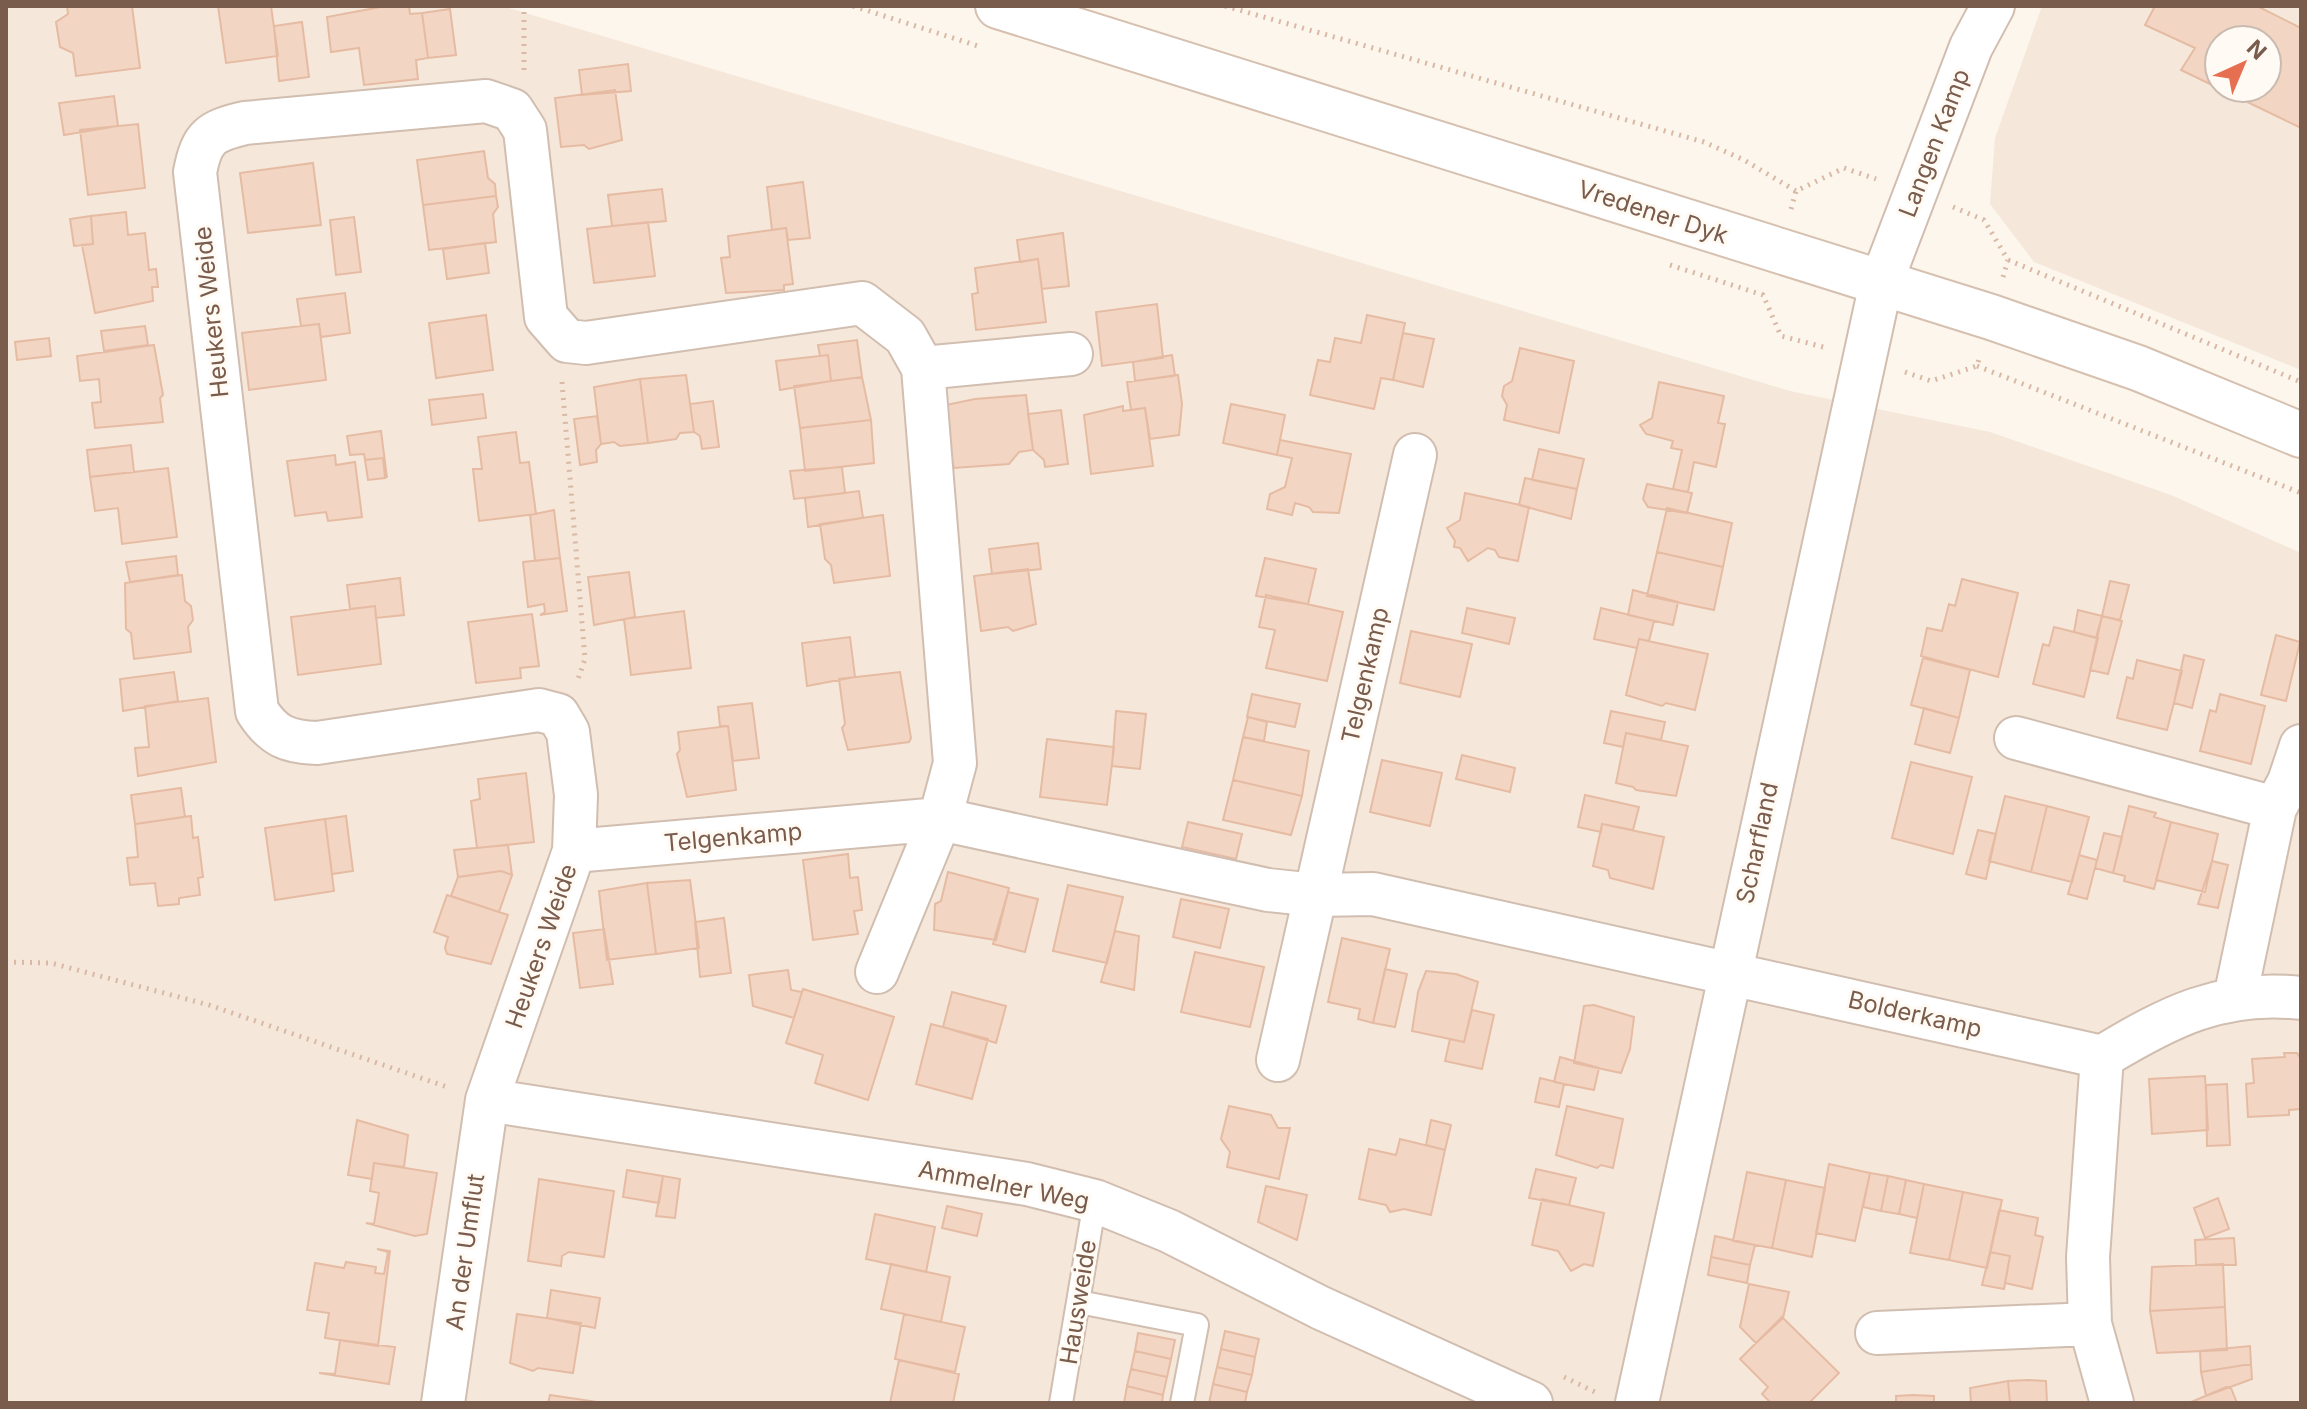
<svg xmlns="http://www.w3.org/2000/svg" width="2307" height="1409" font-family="Inter,sans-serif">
<rect width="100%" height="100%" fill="#fdf6ec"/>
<path fill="#f5e8da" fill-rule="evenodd" d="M6,6H502L1790,391L1990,432L2171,495L2301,553V1403H6Z
M2042,6H2301V370L2034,262L1990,204L1995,138ZM2219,40H2267V88H2219Z"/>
<path fill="#f3d5c3" stroke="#e6bba3" stroke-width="2" fill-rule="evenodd" d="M67,6H132L140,68L76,76L73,53L60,47L56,22L68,14Z
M218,6H271L278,56L226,63Z
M386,6H409L410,14L422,13L428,58L416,60L418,79L364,85L359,48L331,52L327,17Z
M2155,6H2257L2301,28V128L2181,70L2195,48L2145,25ZM2219,40H2267V88H2219Z
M450,9L456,55L428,58L422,13Z
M302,22L309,77L279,81L274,26Z
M628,64L631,91L582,95L579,70Z
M615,90L622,140L589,149L584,145L561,147L555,98Z
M114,96L118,126L64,135L59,103Z
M138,124L145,188L88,195L80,130Z
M484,151L488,178L495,184L496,196L423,205L417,160Z
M313,163L321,225L248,233L240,173Z
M803,182L810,238L788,240L786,228L772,230L767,187Z
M662,189L666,221L612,226L608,195Z
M496,196L498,207L493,214L496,242L429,250L423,205Z
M126,212L128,235L145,233L149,270L156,269L158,287H152L153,301L95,313L82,245L93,244L91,216Z
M91,216L93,244L74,246L70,219Z
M354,217L361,272L336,275L330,220Z
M648,222L655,276L594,283L587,229Z
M786,228L793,284L784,285V290L726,293L721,258L730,257L728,236Z
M1063,233L1069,286L1042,289L1038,259L1020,262L1017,240Z
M485,243L489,273L447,279L443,249Z
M1038,259L1046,322L976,330L972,294L978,293L975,268Z
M345,293L350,333L321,337L319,324L301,326L297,299Z
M1157,304L1163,358L1102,366L1096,312Z
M486,315L493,370L436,378L429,323Z
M1367,315L1405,323L1393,380L1381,378L1374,409L1310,395L1318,360L1330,362L1335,338L1361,343Z
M319,324L326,380L249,390L242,333Z
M145,326L148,345L104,351L101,331Z
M1403,333L1434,339L1423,387L1393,380Z
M49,338L51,356L17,360L15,342Z
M857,340L862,377L831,381L828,355L820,356L818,345Z
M154,345L163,395L160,398L163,422L95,428L92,403L101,402L99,379L80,381L77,356Z
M1520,348L1574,361L1559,433L1504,420L1507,405L1502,396L1504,386L1512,381Z
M828,355L831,381L780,390L776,361Z
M1172,355L1175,376L1135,381L1133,362Z
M686,375L694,432L680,433L676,439L648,443L640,379Z
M1178,375L1182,404L1179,435L1150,439L1145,408L1131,410L1127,382Z
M862,377L871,420L800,428L794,386Z
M640,379L648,443L620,446L614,442L601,444L594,387Z
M1659,382L1724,396L1718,423L1725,424L1716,467L1694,462L1688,492L1673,489L1682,450L1671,448L1673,441L1646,434L1640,425L1652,418Z
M483,394L486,418L432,425L429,400Z
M1026,395L1033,450L1019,452L1009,464L954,468L948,445L946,405L975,399Z
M713,401L719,447L702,449L700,436L694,432L690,404Z
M1231,404L1285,415L1277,455L1223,443Z
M1123,406V411L1145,408L1153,466L1091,474L1084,415Z
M1061,410L1068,464L1045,467L1044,460L1033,450L1028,414Z
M597,416L601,444L596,450L597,462L580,465L574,419Z
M871,420L874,463L805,471L800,428Z
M381,431L387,478L383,458L365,460L364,454L350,455L347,436Z
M516,432L520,463L529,462L536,514L479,521L473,469H482L478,437Z
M1280,440L1351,454L1339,513L1313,512L1309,507L1295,503L1292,515L1267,509L1270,494L1285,487L1292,458L1277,455Z
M131,445L134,472L90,477L87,450Z
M1539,449L1584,459L1577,489L1532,480Z
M335,455L336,465L355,462L362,517L328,521L326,512L295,516L287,461Z
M383,458L385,478L368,480L365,460Z
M842,467L845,493L794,499L790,471Z
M168,468L177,537L122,544L118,508L95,511L90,477Z
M1525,478L1577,489L1571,519L1519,505Z
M1647,484L1692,493L1687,513L1648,507L1643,499Z
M859,491L863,518L808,527L805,498Z
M1465,493L1529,507L1518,561L1499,557L1495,550L1488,548L1468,561L1460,548L1454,547L1455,541L1447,528L1460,520Z
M1667,508L1732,523L1723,567L1657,552Z
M554,510L560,558L535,561L530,515Z
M883,515L890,576L834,583L831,565L825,559L820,524Z
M1038,543L1041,569L992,574L989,549Z
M1657,552L1723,567L1714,610L1647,596Z
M176,556L178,575L130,582L126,562Z
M560,558L567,611L540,615L545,612L544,604L528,607L523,562Z
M1265,558L1316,569L1308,604L1256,596Z
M1028,569L1036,624L1013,631L1008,627L981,631L974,576Z
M629,572L635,617L594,625L588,577Z
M182,575L185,601L191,606L193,620L188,627L191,652L134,659L131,633L126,629L125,583Z
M400,578L404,615L376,618L375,606L350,609L347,585Z
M1962,579L2018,593L1998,677L1921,656L1927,628L1942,631L1949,604L1955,606Z
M2110,581L2129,585L2120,620L2102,616Z
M1633,590L1678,602L1673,625L1628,615Z
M1266,595L1343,612L1327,681L1266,668L1275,630L1259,627Z
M375,606L381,664L298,675L291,617Z
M1467,608L1515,618L1509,644L1462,633Z
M1601,608L1654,621L1649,641L1639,639L1637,648L1594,639Z
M2078,610L2102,616L2096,638L2074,632Z
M684,611L691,668L631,675L624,619Z
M532,614L539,666L520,668L521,678L476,683L468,622Z
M2102,616L2122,621L2108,674L2090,670Z
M2054,627L2098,638L2084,697L2033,684L2043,644L2049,646Z
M1411,631L1472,644L1460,697L1400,683Z
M2276,635L2300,642L2286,701L2261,695Z
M850,637L855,677L807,686L802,643Z
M1639,639L1708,654L1695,710L1666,703L1662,706L1626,695Z
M2184,655L2204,660L2192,708L2174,703Z
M1923,658L1970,670L1959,718L1911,705Z
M2137,660L2182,671L2167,730L2117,718L2127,677L2133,679Z
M174,672L178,701L123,711L120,679Z
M900,672L911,738L909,742L848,750L842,728L845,724L839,679Z
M1252,694L1300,704L1295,727L1247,717Z
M2220,694L2265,706L2251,764L2200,751L2210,710L2216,712Z
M208,698L216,762L138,776L135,748L149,747L145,706Z
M752,703L759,758L733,761L728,726H720L718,707Z
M1924,708L1959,718L1950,753L1915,744Z
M1116,711L1146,714L1140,769L1112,766Z
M1611,711L1665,722L1661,740L1626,733L1623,747L1604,743Z
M1248,717L1267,722L1264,741L1243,737Z
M728,726L736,790L687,797L677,754L680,750L678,732Z
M1626,733L1688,746L1676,796L1636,790L1633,787L1616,783Z
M1243,737L1309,751L1302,796L1233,780Z
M1047,739L1114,747L1107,805L1040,797Z
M1462,755L1515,768L1510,792L1456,779Z
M1382,760L1442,773L1430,826L1370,812Z
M1911,762L1972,777L1953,854L1892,838Z
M526,773L534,842L477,848L471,801L480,799L478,779Z
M1233,780L1302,796L1291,835L1223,820Z
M181,788L185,817L135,824L131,795Z
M1585,795L1639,807L1633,830L1602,824L1601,832L1578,827Z
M2005,796L2047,806L2031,872L1989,861Z
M2047,806L2089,817L2072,882L2031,872Z
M2129,806L2156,813L2154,817L2171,822L2154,889L2124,881L2125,876L2113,873Z
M191,816L193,838L198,837L203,877L198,878L200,895L179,898V904L158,906L155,883L130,885L127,858L138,857L135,824Z
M346,816L353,871L332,874L325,819Z
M325,819L334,891L275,900L265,828Z
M1188,822L1242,834L1236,859L1182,847Z
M2171,822L2218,834L2205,892L2156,880Z
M1602,824L1664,837L1653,889L1610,878L1608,870L1593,866Z
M1978,830L1996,834L1986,879L1966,874Z
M2104,833L2122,837L2113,873L2095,868Z
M508,845L512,875L501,871L458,877L454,850Z
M848,854L850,878L858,877L862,910L854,911L858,934L813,940L803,860Z
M2079,855L2097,860L2087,899L2068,894Z
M2212,861L2228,865L2218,908L2198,904Z
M501,871L512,875L499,912L451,896L458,877Z
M948,872L1009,888L996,940L934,930L935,904L941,901Z
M690,880L699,948L656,954L647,883Z
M647,883L656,954L607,960L599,891Z
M1068,885L1123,897L1107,963L1053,951Z
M1008,892L1038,899L1025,952L993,944Z
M447,895L508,915L491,964L447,954L445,948L448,937L434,932Z
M1181,899L1229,909L1220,948L1173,937Z
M724,918L731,973L700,977L695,922Z
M604,929L613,984L580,988L573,933Z
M1115,931L1139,936L1134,990L1101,982Z
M1342,938L1390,949L1373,1023L1358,1019L1360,1009L1328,1002Z
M1195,952L1264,967L1250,1027L1181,1012Z
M1385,969L1407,974L1395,1027L1373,1023Z
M788,970L791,990L802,992L794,1018L753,1006L749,975Z
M1426,971L1456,974L1478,982L1464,1042L1412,1031L1418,992Z
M803,989L894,1017L868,1100L815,1083L823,1055L786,1043Z
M952,992L1006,1006L996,1043L943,1027Z
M1594,1005L1634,1017L1630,1049L1621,1073L1574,1063L1584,1006Z
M1472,1010L1494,1015L1482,1069L1445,1061L1450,1039L1464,1042Z
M931,1024L988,1039L972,1099L916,1084Z
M2284,1053H2297L2301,1059V1109L2289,1110V1115L2248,1117L2246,1084L2254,1083L2252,1059L2285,1057Z
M1560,1057L1599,1068L1594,1090L1554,1082Z
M2205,1076L2208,1130L2152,1134L2149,1079Z
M1540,1078L1564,1084L1559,1107L1535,1102Z
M2227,1084L2230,1145L2207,1146L2206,1085Z
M1229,1106L1271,1115L1278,1128H1290L1279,1179L1227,1167L1230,1152L1221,1139Z
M1567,1106L1623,1119L1613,1168L1601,1165L1597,1168L1556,1155Z
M357,1120L408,1135L404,1167L374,1163L372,1179L348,1175Z
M1431,1120L1451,1125L1445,1150L1426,1145Z
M1400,1139L1445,1150L1431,1215L1404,1209L1390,1212L1386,1205L1359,1199L1369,1149L1396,1155Z
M374,1163L437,1173L427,1234L415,1236L366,1223L374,1224L379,1193L370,1191Z
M1829,1164L1870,1173L1855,1241L1816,1233Z
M1536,1169L1576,1178L1569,1205L1529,1198Z
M627,1170L663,1176L659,1203L623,1197Z
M1747,1172L1786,1180L1772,1248L1733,1241Z
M1870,1173L1888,1176L1881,1211L1863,1207Z
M663,1176L680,1179L675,1218L656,1216Z
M1888,1176L1906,1180L1899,1214L1881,1211Z
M539,1179L614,1191L604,1257L569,1252L562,1256L561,1266L528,1261Z
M1786,1180L1825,1188L1812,1257L1772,1248Z
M1906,1180L1924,1184L1917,1218L1899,1214Z
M1924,1184L1963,1192L1949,1260L1910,1253Z
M1266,1186L1307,1195L1297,1240L1258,1222Z
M1963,1192L2002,1200L1987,1268L1949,1260Z
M2218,1198L2229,1229L2205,1238L2194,1208Z
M1542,1199L1604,1213L1593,1266L1584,1264L1571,1271L1558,1251L1532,1245Z
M947,1206L982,1214L977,1236L942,1228Z
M1999,1210L2038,1218L2035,1235L2043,1237L2032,1289L2005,1283L2010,1256L1990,1252Z
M875,1214L935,1227L926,1272L866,1259Z
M1715,1236L1755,1245L1750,1265L1711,1257Z
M2234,1238L2236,1265H2196L2195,1240Z
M377,1249L390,1251L378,1346L325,1338L329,1313L307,1310L315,1263L344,1268L346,1262L376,1267L375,1273L384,1274L388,1252Z
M1990,1252L2010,1256L2004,1289L1982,1285Z
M1711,1257L1750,1265L1747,1283L1708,1275Z
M891,1264L950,1277L941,1322L881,1309Z
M2223,1264L2225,1307L2150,1311L2152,1267Z
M1749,1284L1789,1292L1783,1318L1756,1343L1740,1327Z
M551,1290L600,1298L595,1328L547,1318Z
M2225,1307L2227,1350L2157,1353L2150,1311Z
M517,1314L581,1323L573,1373L538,1368L533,1371L510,1363Z
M904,1314L965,1327L955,1372L895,1359Z
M1782,1317L1839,1373L1809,1403H1771L1762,1394L1768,1387L1740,1359Z
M1225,1331L1259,1339L1255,1357L1221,1349Z
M1138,1333L1175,1340L1171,1359L1135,1351Z
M340,1340L395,1347L389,1384L319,1373L335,1374Z
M2250,1346L2251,1364L2201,1372L2200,1351Z
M1221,1349L1255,1357L1252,1375L1217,1367Z
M1135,1351L1171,1359L1167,1377L1131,1369Z
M899,1360L959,1374L953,1403H890Z
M2251,1364L2252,1379L2206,1396L2201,1372Z
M1217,1367L1252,1375L1247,1392L1213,1384Z
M1131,1369L1167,1377L1163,1395L1127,1386Z
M2028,1380L2046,1381L2047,1403H2010L2008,1381Z
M2008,1381L2010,1403H1971L1970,1388Z
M1213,1384L1247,1392L1245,1403H1209Z
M1127,1386L1163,1395L1162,1403H1124Z
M2226,1387L2231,1388L2237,1403H2189Z
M550,1395L598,1402V1403H548Z
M1913,1395L1934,1396V1403H1896V1396Z"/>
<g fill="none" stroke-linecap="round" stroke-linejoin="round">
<defs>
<path id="lane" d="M1079,1302L1197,1325L1182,1403
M1061,1403L1095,1201"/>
<path id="street" d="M923,368L1071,354
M2016,738L2275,808L2235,998
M2275,808L2289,782L2301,746
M574,851L940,819L1268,890L1315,895L1373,894L2102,1057C2168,1017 2222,989 2301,998
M2102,1057L2088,1257L2090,1324L2112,1403
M1278,1060L1415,455
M487,1100L1027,1184L1095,1201L1169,1231L1321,1308L1531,1403
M1877,1333L2090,1324
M443,1403L487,1100L574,851L576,795L568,732L558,715L539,710L317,743C287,742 273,736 257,711L195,172C202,136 211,131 245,123L486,101L512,110L525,130L546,317L567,341L586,343L862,303L905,336L923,368L955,763L940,819L877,972
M1637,1403L1881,283L1971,47L1993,6"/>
<path id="secondary" d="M998,6L1991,317L2138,368L2301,435"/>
</defs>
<use href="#lane" stroke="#d1beb0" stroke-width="26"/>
<use href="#street" stroke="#d1beb0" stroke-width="46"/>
<use href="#secondary" stroke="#d6c0b0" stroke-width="48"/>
<path stroke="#d9b8a5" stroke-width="5" stroke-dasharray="2 6" stroke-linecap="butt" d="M853,6L978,46
M1225,6L1704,142L1744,160L1796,191
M524,70V6
M1953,207L1984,220L2008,260L2003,277
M1791,209L1796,191L1844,168L1876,179
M2008,260L2301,382
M1670,265L1763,295L1781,336L1827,348
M1977,366L2301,493
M1905,372L1931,381L1977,366L1980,356
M562,382L585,659L577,682
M6,962L51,963L209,1005L450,1088
M1564,1377L1599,1394"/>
<use href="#lane" stroke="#fff" stroke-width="22"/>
<use href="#street" stroke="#fff" stroke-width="42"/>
<use href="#secondary" stroke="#fff" stroke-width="44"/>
</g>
<g text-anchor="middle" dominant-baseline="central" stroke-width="6" stroke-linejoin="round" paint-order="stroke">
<g font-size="24" fill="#7a5c4d" stroke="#fffaf3">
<text transform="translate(1934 143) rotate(-69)">Langen Kamp</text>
<text transform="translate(1653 212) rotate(18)">Vredener Dyk</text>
<text transform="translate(211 312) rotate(-96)">Heukers Weide</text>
<text transform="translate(1365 675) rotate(-77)">Telgenkamp</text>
<text transform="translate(733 837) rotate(-5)">Telgenkamp</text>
<text transform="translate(1757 843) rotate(-78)">Scharfland</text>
<text transform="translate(541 946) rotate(-71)">Heukers Weide</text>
<text transform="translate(1915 1014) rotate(13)">Bolderkamp</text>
<text transform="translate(1004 1185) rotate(11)">Ammelner Weg</text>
<text transform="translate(465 1252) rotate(-82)">An der Umflut</text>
<text transform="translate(1078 1302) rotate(-81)">Hausweide</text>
</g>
</g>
<rect width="2307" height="1409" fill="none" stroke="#7a5c4d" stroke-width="16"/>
<g transform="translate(2243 64) rotate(44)"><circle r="38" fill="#fffaf3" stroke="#cabbb1" stroke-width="2"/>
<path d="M0-6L14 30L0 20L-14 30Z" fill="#e76f51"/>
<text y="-12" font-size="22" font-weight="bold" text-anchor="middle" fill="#7a5c4d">N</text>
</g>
</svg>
